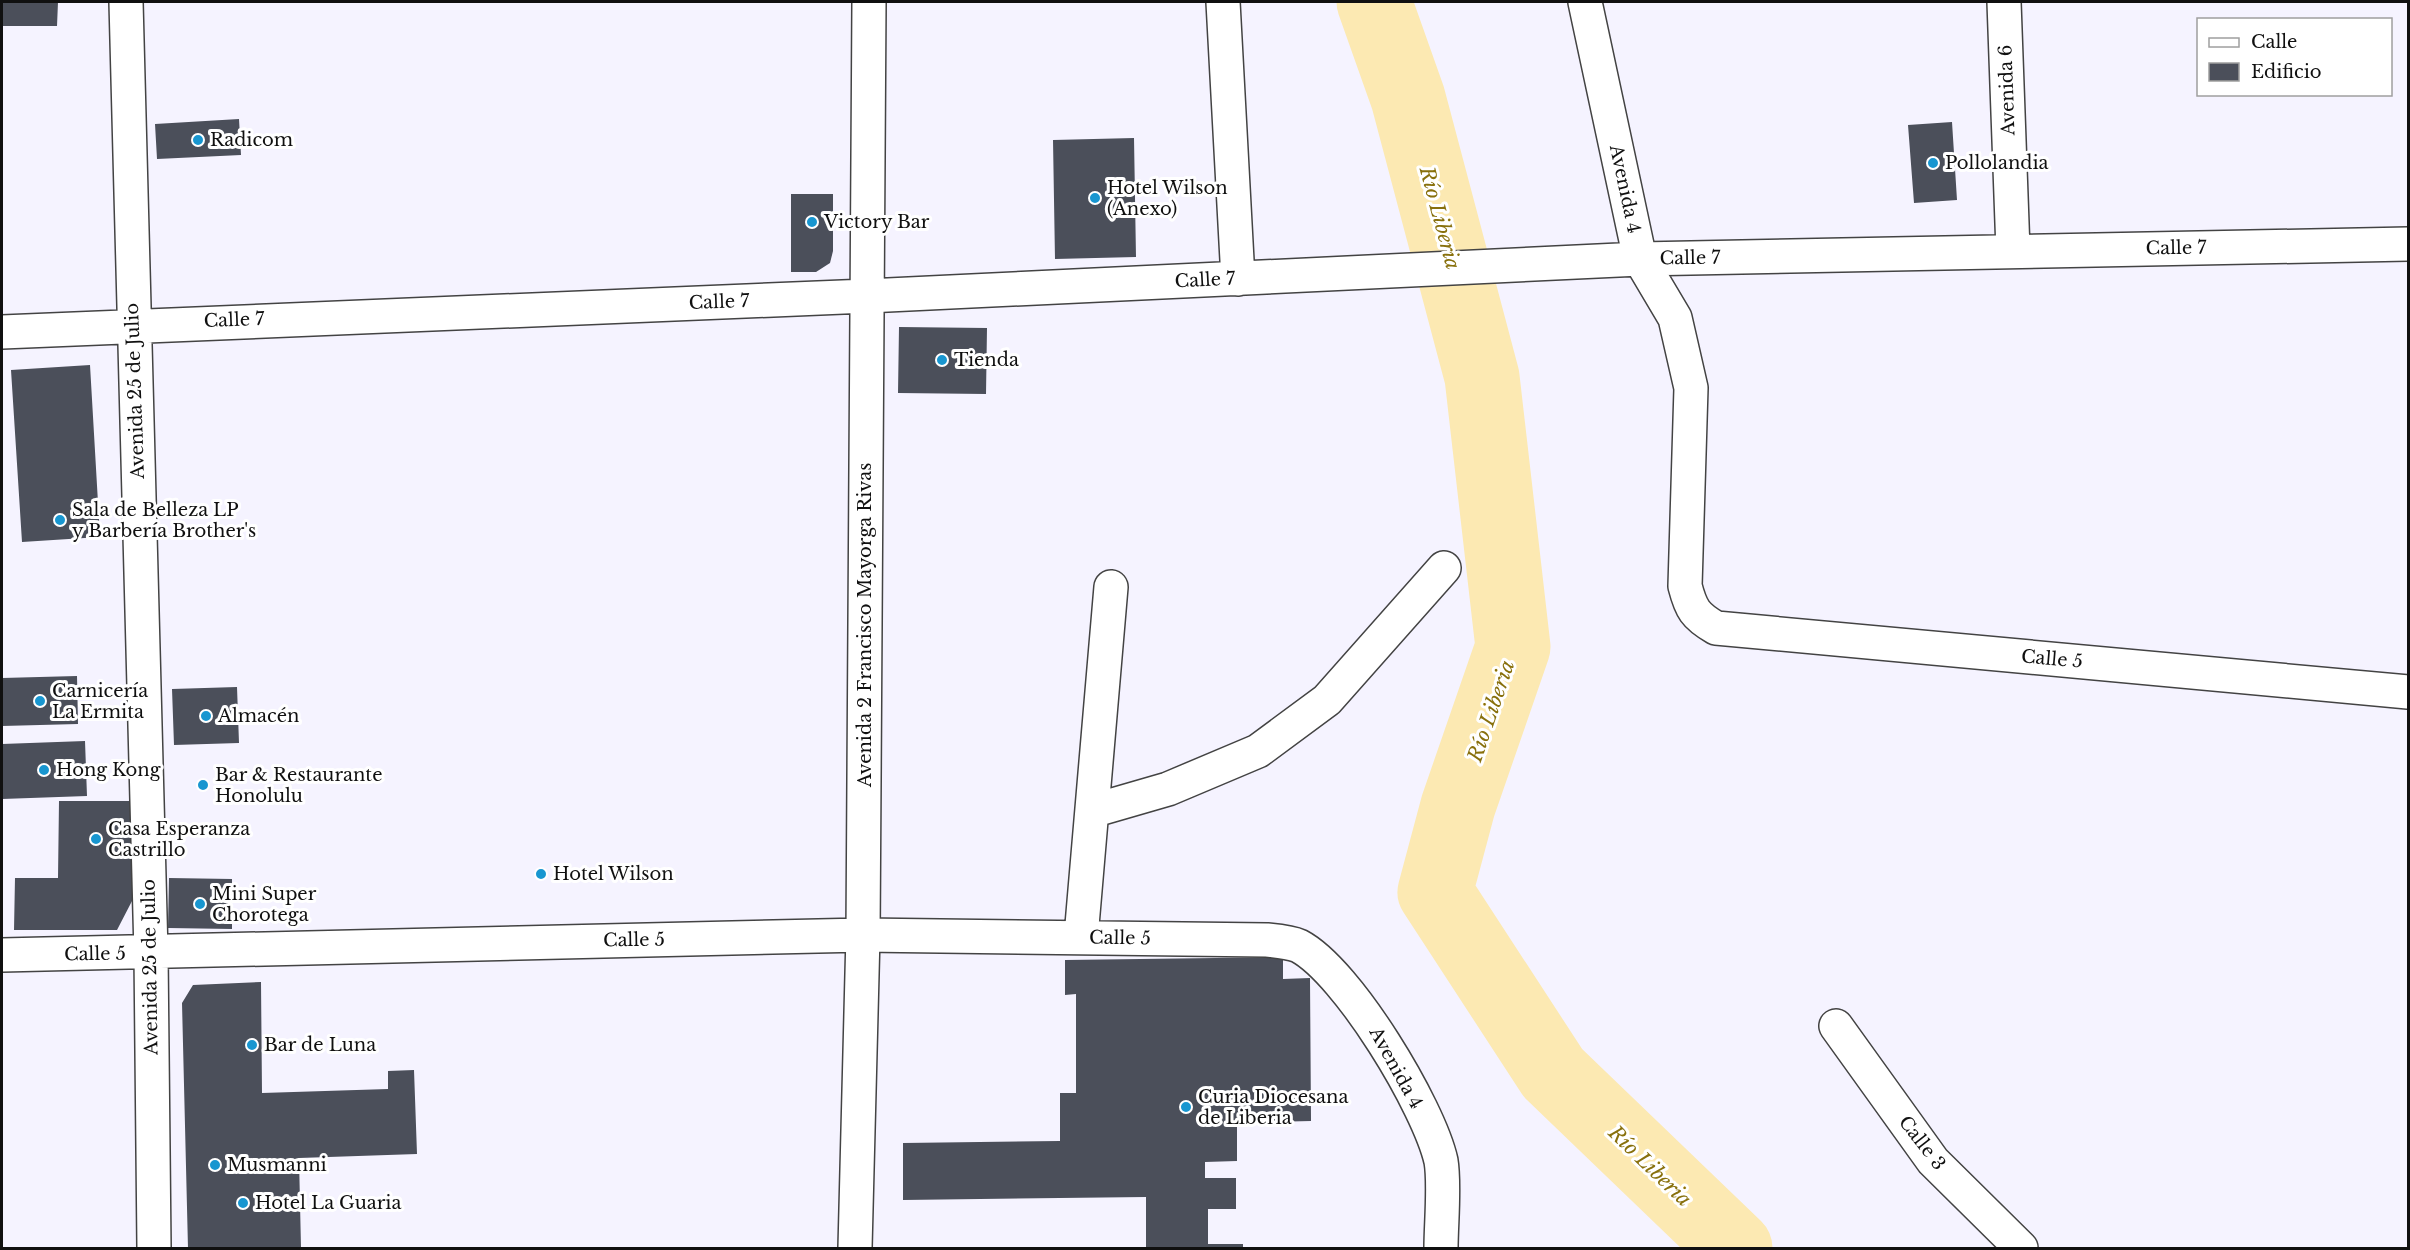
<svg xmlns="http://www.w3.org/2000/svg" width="2410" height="1250" font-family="'Libre Baskerville',serif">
<rect width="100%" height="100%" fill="#f5f3ff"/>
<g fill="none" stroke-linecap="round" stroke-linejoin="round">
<path stroke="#fce9b2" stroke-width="75" d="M1374,2L1408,98L1482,377L1513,647L1458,806L1435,892L1553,1073L1735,1248"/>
</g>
<path fill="#4b4f5a" d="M2,2H58L57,26H2Z
M239,119L241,155L157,159L155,124Z
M1952,122L1957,200L1914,203L1908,125Z
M1134,138L1136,257L1055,259L1053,140Z
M791,194H833V251L830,263L816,272H791Z
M899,327L987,328L986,394L898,393Z
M90,365L100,537L22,542L11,370Z
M77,676L78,724L2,726V678Z
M237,687L239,743L174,745L172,689Z
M85,741L87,796L2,799V744Z
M59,801H133L132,901L117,930H14L15,878H58Z
M169,878L232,879V929L168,928Z
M1283,957V979L1310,978L1311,1121L1237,1123V1161L1205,1162V1178H1236V1209H1208V1244H1243V1248H1146V1197L903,1200V1143L1060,1141V1093H1076V994L1065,995V960Z
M261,982L262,1093L388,1089V1071L414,1070L417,1154L299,1158L301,1248H188L182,1003L193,985Z"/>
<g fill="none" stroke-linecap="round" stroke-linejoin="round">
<defs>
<path id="minor" d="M126,2L151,953L154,1248
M1223,2L1238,279
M1585,2L1640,259L1675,318L1691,388L1685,586C1691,609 1695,616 1716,628L2408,692
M2004,2L2013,251
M2,332L867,296L1640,259L2408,244
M1092,811L1168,789L1258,751L1327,700L1444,568
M1081,937L1111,587
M2,955L863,935L1267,940C1277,941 1290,942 1299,946C1348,972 1429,1107 1441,1161C1445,1184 1441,1224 1441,1248
M1836,1026L1933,1161L2021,1248
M855,1248L863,935L869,2"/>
</defs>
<use href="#minor" stroke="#434343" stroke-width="36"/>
<use href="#minor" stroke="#fff" stroke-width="33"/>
</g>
<g fill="#1896d0" stroke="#fff" stroke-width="2">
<circle cx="198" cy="140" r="6"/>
<circle cx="1933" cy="163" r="6"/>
<circle cx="1095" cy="198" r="6"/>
<circle cx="812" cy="222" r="6"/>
<circle cx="942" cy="360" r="6"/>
<circle cx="60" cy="520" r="6"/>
<circle cx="40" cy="701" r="6"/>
<circle cx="206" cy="716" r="6"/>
<circle cx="44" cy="770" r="6"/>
<circle cx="203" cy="785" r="6"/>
<circle cx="96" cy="839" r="6"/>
<circle cx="541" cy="874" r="6"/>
<circle cx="200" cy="904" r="6"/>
<circle cx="252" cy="1045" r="6"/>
<circle cx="1186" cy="1107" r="6"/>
<circle cx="215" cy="1165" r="6"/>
<circle cx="243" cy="1203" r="6"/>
</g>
<g text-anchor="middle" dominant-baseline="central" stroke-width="6" stroke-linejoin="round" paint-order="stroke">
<g font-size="18" fill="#101010" stroke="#fff">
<text transform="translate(2007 90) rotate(-92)">Avenida 6</text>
<text transform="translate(1625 189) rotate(78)">Avenida 4</text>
<text transform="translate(2176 248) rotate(-1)">Calle 7</text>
<text transform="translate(1690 258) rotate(-1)">Calle 7</text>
<text transform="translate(1205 280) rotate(-3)">Calle 7</text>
<text transform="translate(719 302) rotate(-2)">Calle 7</text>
<text transform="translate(234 320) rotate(-2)">Calle 7</text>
<text transform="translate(135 391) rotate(-92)">Avenida 25 de Julio</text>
<text transform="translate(865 625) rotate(-90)">Avenida 2 Francisco Mayorga Rivas</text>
<text transform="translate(2052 659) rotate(5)">Calle 5</text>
<text transform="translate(1120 938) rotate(1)">Calle 5</text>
<text transform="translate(634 940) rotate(-1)">Calle 5</text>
<text transform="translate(95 954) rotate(-1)">Calle 5</text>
<text transform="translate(150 967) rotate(-91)">Avenida 25 de Julio</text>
<text transform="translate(1396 1068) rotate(61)">Avenida 4</text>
<text transform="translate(1922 1143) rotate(52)">Calle 3</text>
</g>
<g font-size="18" fill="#101010" stroke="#fff" text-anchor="start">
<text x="210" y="140">Radicom</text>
<text x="1945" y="163">Pollolandia</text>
<text x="1107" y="188">Hotel Wilson<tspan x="1107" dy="21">(Anexo)</tspan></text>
<text x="824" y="222">Victory Bar</text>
<text x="954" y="360">Tienda</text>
<text x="72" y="510">Sala de Belleza LP<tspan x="72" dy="21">y Barbería Brother's</tspan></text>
<text x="52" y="691">Carnicería<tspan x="52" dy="21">La Ermita</tspan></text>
<text x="218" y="716">Almacén</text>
<text x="56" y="770">Hong Kong</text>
<text x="215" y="775">Bar &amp; Restaurante<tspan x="215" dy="21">Honolulu</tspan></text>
<text x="108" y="829">Casa Esperanza<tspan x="108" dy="21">Castrillo</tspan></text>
<text x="553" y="874">Hotel Wilson</text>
<text x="212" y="894">Mini Super<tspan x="212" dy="21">Chorotega</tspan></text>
<text x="264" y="1045">Bar de Luna</text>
<text x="1198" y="1097">Curia Diocesana<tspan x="1198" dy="21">de Liberia</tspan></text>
<text x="227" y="1165">Musmanni</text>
<text x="255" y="1203">Hotel La Guaria</text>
</g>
<g font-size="20" font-style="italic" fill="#88700c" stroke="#fff">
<text transform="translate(1440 218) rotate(75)">Río Liberia</text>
<text transform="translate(1491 711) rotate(-71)">Río Liberia</text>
<text transform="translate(1650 1166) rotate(44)">Río Liberia</text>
</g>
</g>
<rect width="2410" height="1250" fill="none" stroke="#101010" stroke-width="6"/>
<rect x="2197" y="18" width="195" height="78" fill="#ffffff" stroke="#9f9f9f" stroke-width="1.5"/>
<rect x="2209" y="38" width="30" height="9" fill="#ffffff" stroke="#9f9f9f" stroke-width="1.5"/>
<text x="2251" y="48" font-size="18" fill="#101010">Calle</text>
<rect x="2209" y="63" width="30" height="18" fill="#4b4f5a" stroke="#9f9f9f" stroke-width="1.5"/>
<text x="2251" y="78" font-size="18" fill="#101010">Edificio</text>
</svg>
